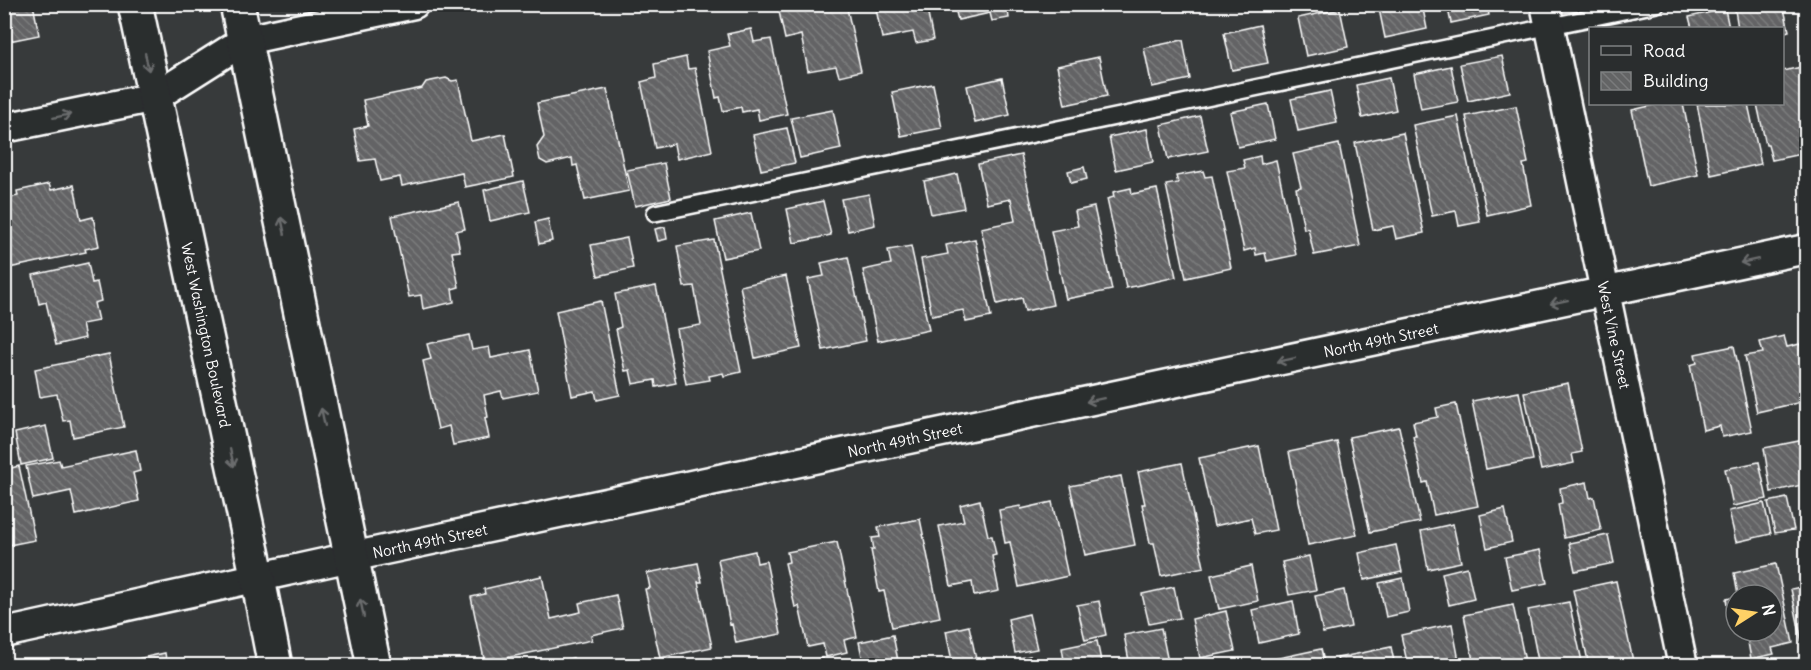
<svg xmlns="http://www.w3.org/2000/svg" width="1811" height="670" font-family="Delius,sans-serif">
<defs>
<pattern id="building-back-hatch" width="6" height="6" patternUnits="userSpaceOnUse" patternTransform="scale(1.5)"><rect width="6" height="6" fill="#636465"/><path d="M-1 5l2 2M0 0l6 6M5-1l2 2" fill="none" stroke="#7a7b7c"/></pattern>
</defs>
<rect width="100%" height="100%" fill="#373a3b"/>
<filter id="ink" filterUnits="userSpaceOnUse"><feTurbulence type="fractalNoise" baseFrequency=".0167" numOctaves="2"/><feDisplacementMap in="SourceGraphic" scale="12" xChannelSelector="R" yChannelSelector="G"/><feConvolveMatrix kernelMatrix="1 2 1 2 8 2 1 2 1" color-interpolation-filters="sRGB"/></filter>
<g filter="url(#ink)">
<path fill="url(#building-back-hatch)" stroke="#fff" stroke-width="1.5" d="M4,4H33L39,35L4,42Z
M788,4H846L861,71L839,76L836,66L808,71L801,35L785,39L778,7Z
M875,4H926L933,40L916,43L913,32L882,38Z
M954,4H1007L1009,18L992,21L990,13L958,20Z
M1378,4H1422L1427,29L1385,38Z
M1447,4H1487L1489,15L1451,23Z
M1734,4H1783L1789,31L1782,33V28H1738Z
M1340,9L1348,47L1306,56L1298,18Z
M1725,9L1729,28H1692L1689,17Z
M1260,25L1268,63L1232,70L1224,33Z
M751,29L754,42L771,39L787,114L759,120L757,109L742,112L741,107L723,111L720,97L716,98L707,51L730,46L727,34Z
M1183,40L1190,79L1152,87L1144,48Z
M1502,56L1510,92L1468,101L1460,64Z
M686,57L688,69L695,68L712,151L677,159L674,144L655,148L641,82L656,78L654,64Z
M1099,57L1107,96L1065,105L1057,66Z
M1451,66L1458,102L1421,109L1414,74Z
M1802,67L1806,88V153L1772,160L1768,145H1766L1757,104H1782V71Z
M446,78L452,81L458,80L471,141L505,134L514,177L465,187L462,173L402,186L400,177L380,181L375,159L360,161L354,129L368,126L363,100L422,88L426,82Z
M1002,78L1010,115L975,123L967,86Z
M1389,78L1396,110L1362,118L1356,85Z
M933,84L942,128L901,136L892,92Z
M607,89L629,191L585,200L577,165L573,166L572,158L547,164L540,160L537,147L544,137L537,103Z
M1330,91L1337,123L1298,131L1291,99Z
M1268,104L1275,139L1238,147L1230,112Z
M1653,104H1683L1698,175L1648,186L1632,110L1654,105Z
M1697,104H1748L1761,164L1711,175Z
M1516,106L1528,163L1523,164L1531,205L1487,215L1466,116Z
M833,110L841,149L800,158L791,118Z
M1200,116L1208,151L1168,159L1161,125Z
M1458,116L1480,222L1459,226L1456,211L1432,216L1413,125Z
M787,128L795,163L761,170L753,135Z
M1147,129L1153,162L1116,170L1109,137Z
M1403,133L1424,233L1396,239L1393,226L1373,230L1355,143Z
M1339,144L1360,246L1314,255L1308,228L1304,229L1296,188L1301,187L1293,154Z
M1021,155L1053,305L1025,311L1022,298L997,304L981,228L1015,221L1011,199L987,204L978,164Z
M1260,156L1261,164L1276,160L1296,255L1267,261L1265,253L1256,255L1255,248L1244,251L1227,171L1245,168L1243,160Z
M664,163L671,198L635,206L627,170Z
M1084,167L1087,179L1071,183L1068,171Z
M1203,171L1205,177L1212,176L1231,268L1186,278L1166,185L1178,183L1176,176Z
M957,174L964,208L931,214L924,181Z
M523,181L530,212L490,221L484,190Z
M49,184L51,190L74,185L81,220L93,217L99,246L85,249L86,252L4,269V199L18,196L17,191Z
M1131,188L1132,194L1157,189L1176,277L1126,288L1107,199L1114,197L1113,192Z
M869,194L875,225L848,231L841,199Z
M823,201L831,235L794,243L787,209Z
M459,202L465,229L456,231L460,251L452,252L459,287L452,289L454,302L423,309L421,295L409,297L392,216Z
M1094,207L1112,290L1066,299L1051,231L1078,226L1075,211Z
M751,213L759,251L723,258L715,221Z
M548,219L552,241L539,244L535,222Z
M665,227L667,239L658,241L655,229Z
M627,238L633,268L598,276L591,245Z
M975,239L991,317L966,322L963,310L932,316L921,259L948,254L946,245Z
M714,240L741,372L724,376L723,373L709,376L710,380L686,384L676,329L701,325L694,286L684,287L677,246Z
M911,246L929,330L878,341L863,270L891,264L888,250Z
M848,257L866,341L823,350L808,279L824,276L821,263Z
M88,263L92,283L97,282L101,301L94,303L98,321L82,324L85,338L56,345L46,302L39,304L33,275Z
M786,276L801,348L755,358L740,286Z
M656,286L676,383L656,387L655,380L633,384L630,370L625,371L616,329L621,327L615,294Z
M601,301L620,395L597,400L595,391L572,396L556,311Z
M469,335L472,350L489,347L491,358L530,350L538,391L503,398L501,391L484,395L488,417L485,418L489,438L453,445L449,426L438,429L423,361L431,359L427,344Z
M1784,336L1787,347L1800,344L1806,373V401L1757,412L1745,356L1763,353L1760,342Z
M1734,346L1752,431L1722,437L1720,426L1703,430L1690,365L1697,363L1695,354Z
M109,354L124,427L73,437L70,420L63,421L57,394L40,397L35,369Z
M1568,383L1582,452L1572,454L1574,463L1541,470L1524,392Z
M1519,392L1533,460L1486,469L1472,401Z
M1456,404L1478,506L1434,515L1427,482L1423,483L1413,436H1416L1413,422L1438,417L1436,408Z
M46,426L53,458L21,465L15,433Z
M1399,427L1420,522L1370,532L1349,437Z
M1804,440L1806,449V484L1771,492L1764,448Z
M1337,442L1357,535L1308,545L1289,452Z
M1259,446L1276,530L1255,534L1251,518L1214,526L1199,458Z
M136,450L140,471L133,473L139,501L76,515L71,491L33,499L26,466L59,460L61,466Z
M1759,462L1767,499L1733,506L1725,469Z
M1182,463L1204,567L1161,576L1154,543H1150L1142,504H1145L1138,472Z
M19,466L35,540L4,546V470Z
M1121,476L1135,545L1085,555L1070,486Z
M1587,482L1590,498L1594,497L1601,530L1564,538L1558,504L1562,503L1560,488Z
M1787,498L1794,530L1775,533L1768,502Z
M980,500L988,536H992L996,555L992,556L999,591L974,596L972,582L951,586L939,526L964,521L960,505Z
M1052,502L1068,576L1019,587L1010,542L1005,543L999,510L1020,506L1021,509Z
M1764,503L1771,534L1736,542L1729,511Z
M1505,509L1512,542L1487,548L1480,515Z
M920,519L940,617L892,627L884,591L879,592L871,550H874L872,538L880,537L878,527Z
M1453,524L1461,562L1428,569L1421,531Z
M1608,535L1614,563L1575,571L1569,543Z
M837,542L857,637L844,640L847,652L826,657L823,644L808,647L799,606L795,607L785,563L789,562L787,552Z
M1396,545L1402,572L1364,580L1359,553Z
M1540,550L1547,583L1512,590L1505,557Z
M755,551L757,563L766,561L781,634L736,643L732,624L730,625L718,559Z
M1309,556L1316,590L1289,595L1282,562Z
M698,563L702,582H698L712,647L660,658L645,589L650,588L647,573Z
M1776,564L1793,643L1772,648L1774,654L1751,659L1746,631H1772V595H1738L1734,573Z
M1251,566L1258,601L1219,609L1211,575Z
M1467,567L1474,599L1449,605L1442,573Z
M542,576L551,619L581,612L579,603L616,595L623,628L591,635L592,640L496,660L495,658L484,659L471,597L485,594L484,589Z
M1403,578L1409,612L1386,617L1379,583Z
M1616,581L1634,666H1589L1573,590Z
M1806,586V642L1802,643L1791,589Z
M1174,587L1180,618L1149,624L1142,594Z
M1344,590L1351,627L1323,633L1315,596Z
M1736,597V623L1731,624L1726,599Z
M1099,601L1106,635L1085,640L1077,605Z
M1293,601L1299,634L1259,643L1252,610Z
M1569,602L1583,666H1539L1528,610Z
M1513,605L1526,666H1474L1464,615Z
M1226,611L1235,651L1200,658L1192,619Z
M1029,614L1037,649L1015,653L1008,619Z
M1452,624L1460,666H1408L1401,635Z
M969,626L977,663L953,666L946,631Z
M1161,628L1168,662L1152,666H1130L1124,635Z
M893,635L899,666H864L859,642Z
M1097,641L1102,666H1065L1062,648Z
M1391,647L1395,666H1339L1337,658Z
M1321,649L1325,666H1276L1274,659Z
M165,653L167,666H105Z
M1030,656L1032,666H999V663Z
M573,658L575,666H538Z
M823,658L824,666H792V665Z
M1260,659L1261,666H1228Z"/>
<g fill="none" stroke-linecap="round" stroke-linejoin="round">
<defs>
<path id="service" d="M655,213L1657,4"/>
<path id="minor" d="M1545,4L1683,666
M4,128L155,97L245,40L414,4
M4,633L351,557L1806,249"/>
<path id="tertiary" d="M135,4L258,579L275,666
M237,4L374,666"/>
</defs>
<use href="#service" stroke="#fff" stroke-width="20"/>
<use href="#minor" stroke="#fff" stroke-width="33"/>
<use href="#tertiary" stroke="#fff" stroke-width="38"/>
<use href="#service" stroke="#2a2d2e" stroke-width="15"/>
<use href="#minor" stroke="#2a2d2e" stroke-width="28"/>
<use href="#tertiary" stroke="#2a2d2e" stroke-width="33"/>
</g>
<defs><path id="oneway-shaft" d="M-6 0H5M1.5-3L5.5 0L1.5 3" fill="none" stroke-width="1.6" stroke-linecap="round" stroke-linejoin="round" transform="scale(1.5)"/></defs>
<g stroke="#6a6c6d">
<use href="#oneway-shaft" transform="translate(147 62) rotate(78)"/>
<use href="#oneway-shaft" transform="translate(62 116) rotate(-12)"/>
<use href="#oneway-shaft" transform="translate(283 226) rotate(-102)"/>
<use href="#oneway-shaft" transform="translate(1749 261) rotate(168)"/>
<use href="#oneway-shaft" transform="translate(1559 302) rotate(168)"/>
<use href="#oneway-shaft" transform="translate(1286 360) rotate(168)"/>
<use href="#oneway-shaft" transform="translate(1095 400) rotate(168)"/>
<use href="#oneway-shaft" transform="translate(323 417) rotate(-102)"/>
<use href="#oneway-shaft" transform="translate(232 458) rotate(78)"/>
<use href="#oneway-shaft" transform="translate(362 608) rotate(-102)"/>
</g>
</g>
<g text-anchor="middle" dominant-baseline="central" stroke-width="5" stroke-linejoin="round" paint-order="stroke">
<g font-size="15" fill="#fff" stroke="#2a2d2e">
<text transform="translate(206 335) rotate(78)">West Washington Boulevard</text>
<text transform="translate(1614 335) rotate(78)">West Vine Street</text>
<text transform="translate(1381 340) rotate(-12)">North 49th Street</text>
<text transform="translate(905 440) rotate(-12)">North 49th Street</text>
<text transform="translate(430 541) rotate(-12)">North 49th Street</text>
</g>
</g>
<rect width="1811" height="670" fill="none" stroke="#2a2d2e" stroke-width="24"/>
<rect x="12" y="12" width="1787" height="646" fill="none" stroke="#fff" stroke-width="2" filter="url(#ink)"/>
<rect x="1589" y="27" width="195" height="78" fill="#2a2d2e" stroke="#7f8182" stroke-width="1.5"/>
<rect x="1601" y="46" width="30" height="9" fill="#2a2d2e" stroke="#7f8182" stroke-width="1.5"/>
<text x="1643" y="57" font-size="18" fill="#ffffff">Road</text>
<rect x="1601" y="72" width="30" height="18" fill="url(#building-back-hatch)" stroke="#7f8182" stroke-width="1.5"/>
<text x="1643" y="87" font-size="18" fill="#ffffff">Building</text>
<g transform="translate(1754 613) rotate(78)"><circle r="28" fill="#2a2d2e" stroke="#7f8182" stroke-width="1.5"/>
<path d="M0-4.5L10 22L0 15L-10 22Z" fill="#ffd166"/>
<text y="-9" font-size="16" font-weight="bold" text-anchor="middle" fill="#ffffff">N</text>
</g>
</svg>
